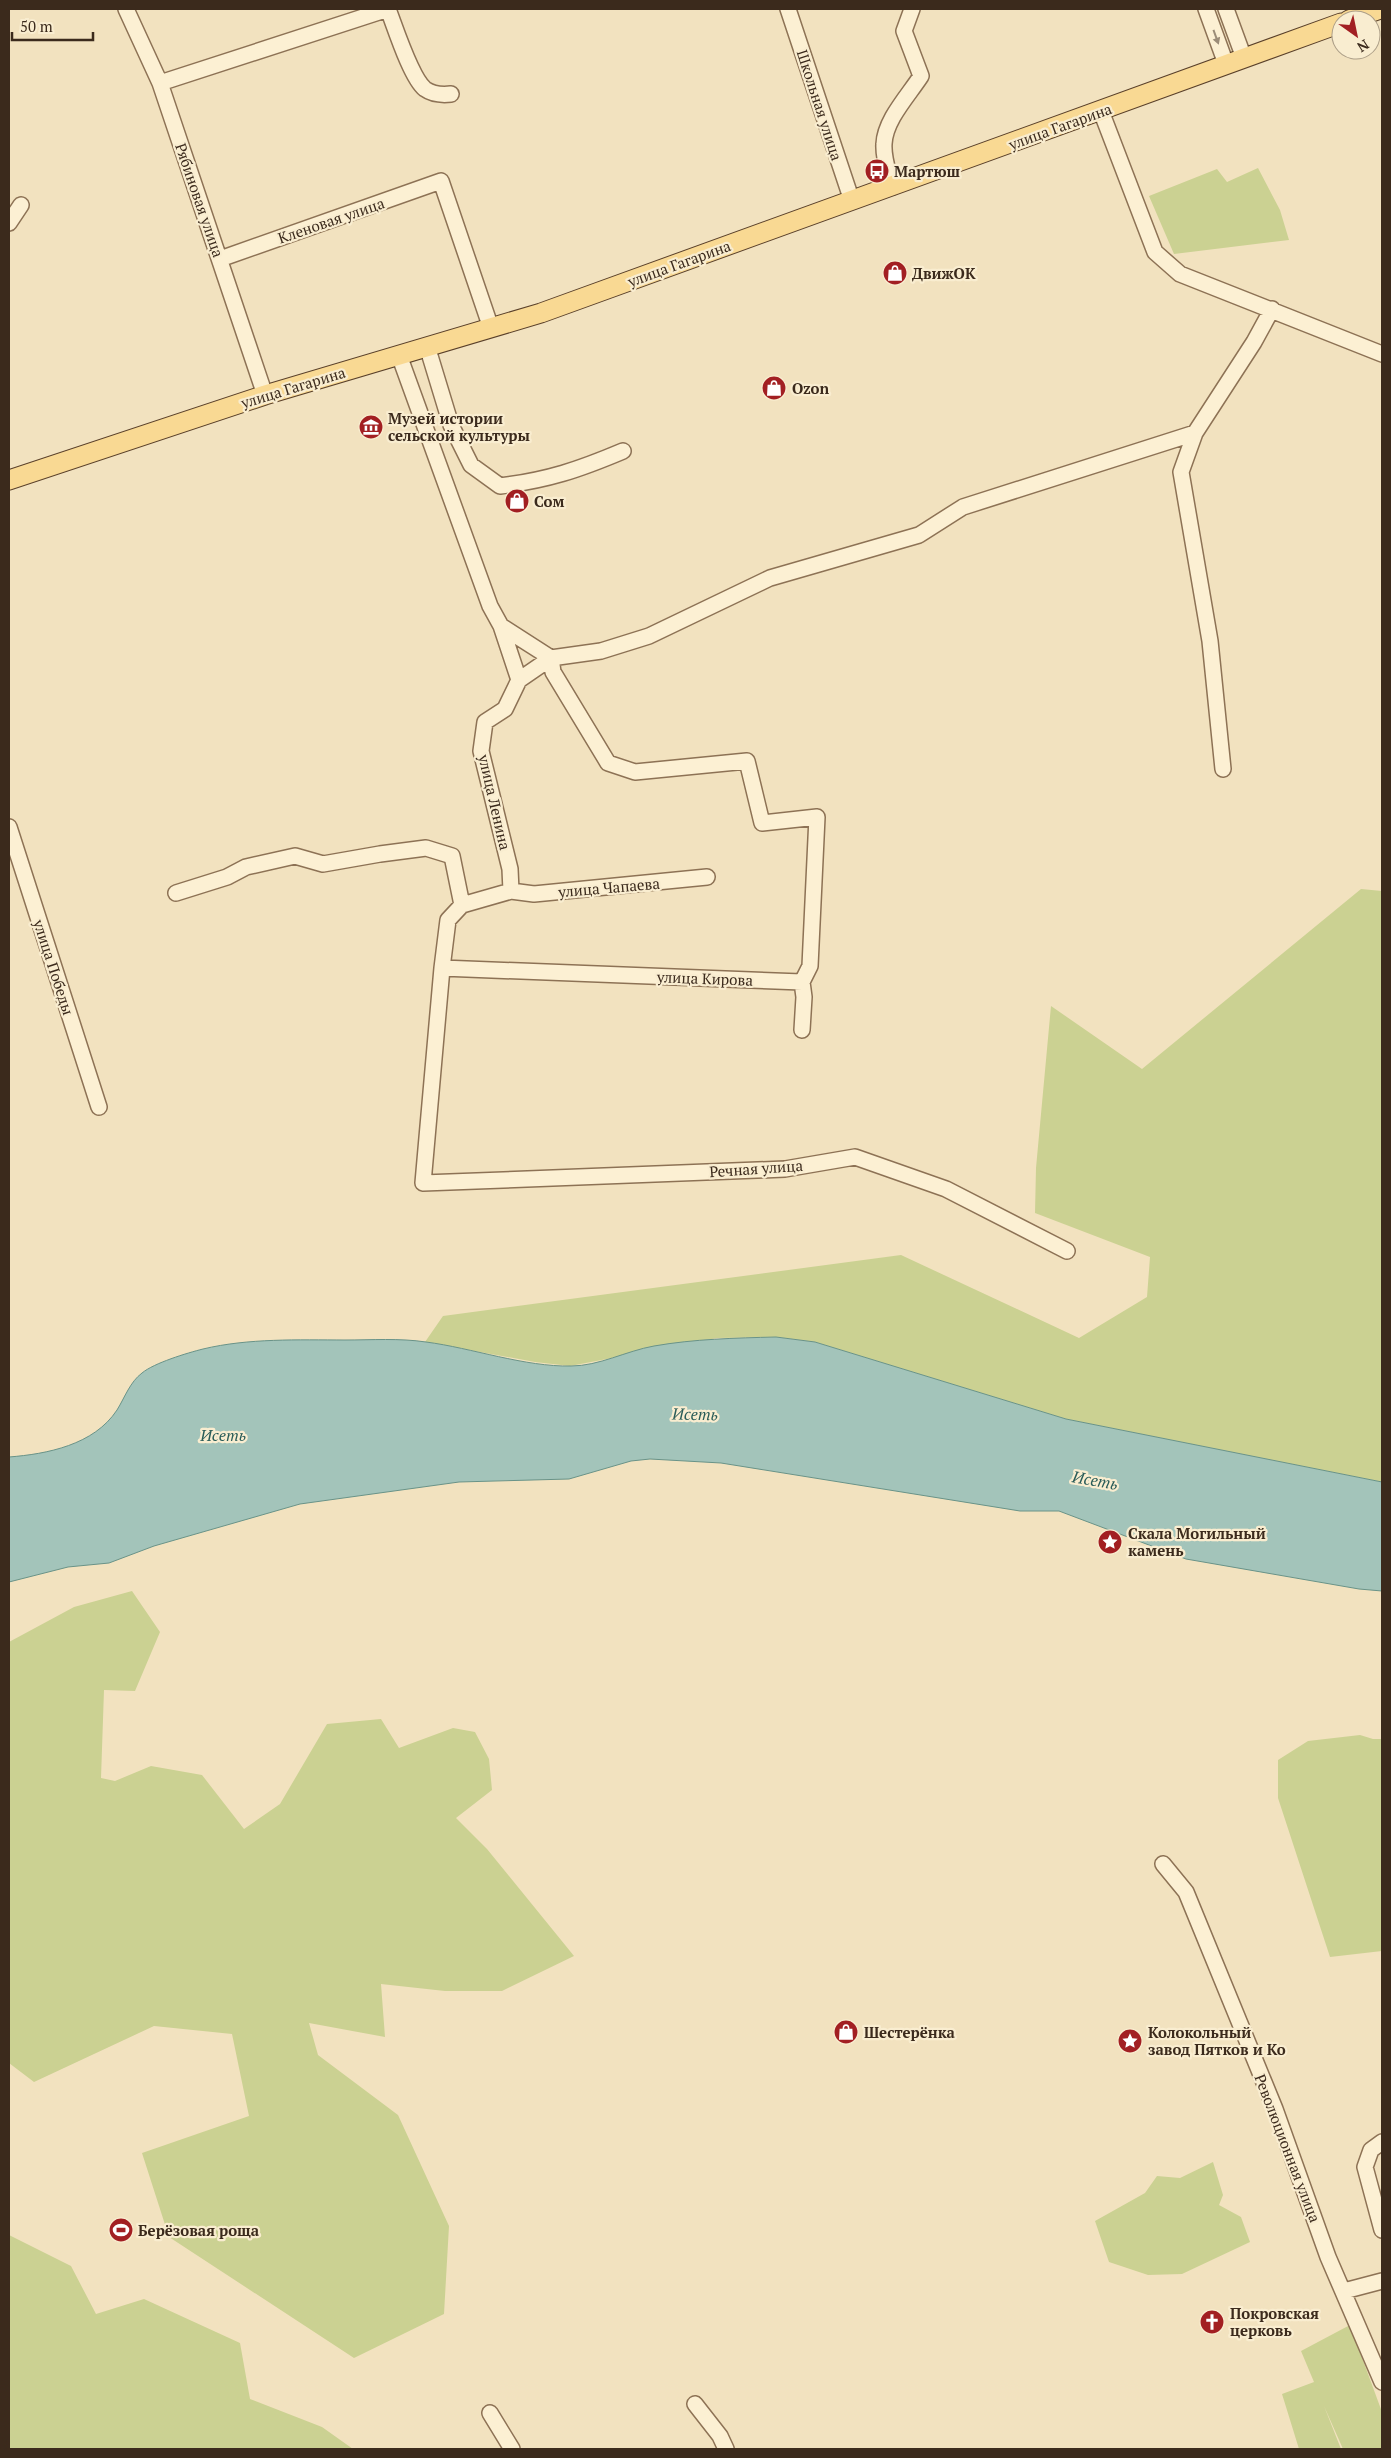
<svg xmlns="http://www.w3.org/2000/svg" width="1391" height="2458" font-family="'PT Serif',serif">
<rect width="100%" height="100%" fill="#f2e2bf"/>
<path fill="#cbd192" d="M1258,168L1280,210L1289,240L1174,254L1149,196L1217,169L1227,182Z
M1361,889L1382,891V1482L1066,1419L815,1342L776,1337L717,1338L570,1366L535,1362L425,1342L443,1316L901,1255L1079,1338L1147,1297L1150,1257L1035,1213L1036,1168L1051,1006L1142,1069Z
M132,1591L160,1632L135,1691L104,1690L101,1778L115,1781L151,1766L202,1775L244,1829L280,1804L327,1724L381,1719L399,1748L453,1728L475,1732L489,1759L492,1790L456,1818L487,1849L574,1956L502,1991H445L381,1984L385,2037L309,2023L318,2055L398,2115L449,2226L444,2314L354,2358L169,2237L142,2153L249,2116L232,2034L154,2026L34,2082L9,2063V1642L74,1607Z
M1360,1735L1373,1739H1382V1951L1330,1957L1278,1798V1760L1308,1741Z
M1213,2162L1223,2195L1219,2205L1241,2217L1250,2242L1182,2274L1148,2275L1109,2262L1095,2221L1145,2193L1157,2176L1180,2178Z
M9,2235L71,2266L96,2314L144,2299L240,2343L250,2399L322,2427L353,2449H9Z
M1350,2325L1382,2412V2449H1343L1324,2406L1341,2449H1299L1282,2394L1314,2382L1301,2351Z"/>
<path fill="#a3c4ba" stroke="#699388" d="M776,1337L815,1342L1066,1419L1382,1482V1591L1359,1589L1186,1559L1059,1511H1020L721,1463L650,1459L631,1461L569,1479L459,1482L300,1504L154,1546L109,1563L68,1567L9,1582V1457C47,1454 94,1445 117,1410C125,1397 130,1382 142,1373C154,1363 187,1353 203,1349C249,1338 298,1340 345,1340C371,1340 400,1338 426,1342C472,1348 525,1367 571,1366C599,1366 626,1351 654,1346C694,1339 735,1338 776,1337Z"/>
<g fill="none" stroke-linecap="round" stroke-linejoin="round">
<defs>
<path id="minor" d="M126,9L160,83L265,395
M788,9L852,201
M1206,9L1226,64
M1226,9L1244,58
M160,83L388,9C395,27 411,78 425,89C432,94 442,95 451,94
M1101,111L1155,252L1180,274L1382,354
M892,187C889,173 883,159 884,144C885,120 908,96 921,76L904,31L912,9
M9,223L21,205
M220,259L441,181L491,328
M427,346L451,425L471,465L500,486C548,480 578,470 623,451
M399,355L490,606L501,626L519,680L505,709L485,722L481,751L510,869L511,891L462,905L448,920L442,968L423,1183L785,1169L855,1157L946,1189L1067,1251
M519,680L551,658L601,651L649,636L770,578L919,535L963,507L1195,433
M1223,769L1210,641L1181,472L1195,433L1254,342L1272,309
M9,827L99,1107
M511,891L534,894L707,877
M176,893L227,877L246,867L295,856L323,864L380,854L426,848L452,856L462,905
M442,968L802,982L810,966L817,817L762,823L747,761L635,772L608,763L553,672L551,658L501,626
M802,982L804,997L802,1030
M1163,1864L1186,1892L1275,2109L1328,2257L1382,2382
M1382,2142L1371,2150L1365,2167L1382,2230
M1344,2291L1382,2281
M695,2404L720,2436L726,2449
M490,2413L512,2449"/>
<path id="major" d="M1349,20L1380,9
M9,480L265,395L541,313L1341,23"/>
</defs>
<use href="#minor" stroke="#8d7255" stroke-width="18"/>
<use href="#major" stroke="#5a402a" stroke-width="21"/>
<use href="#minor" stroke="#fcf0d3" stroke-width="15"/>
<use href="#major" stroke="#f9d993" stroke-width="19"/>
</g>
<defs><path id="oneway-solid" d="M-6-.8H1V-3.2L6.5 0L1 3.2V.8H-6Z" transform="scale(1.25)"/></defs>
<use fill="#9c8d78" href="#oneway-solid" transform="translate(1216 37) rotate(70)"/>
<defs>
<symbol id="bus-disc" viewBox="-11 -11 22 22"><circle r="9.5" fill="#a21f22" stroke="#f9edd0"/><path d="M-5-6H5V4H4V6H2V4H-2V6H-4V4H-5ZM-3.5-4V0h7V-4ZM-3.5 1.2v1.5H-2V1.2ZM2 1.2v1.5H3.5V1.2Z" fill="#fff"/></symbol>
<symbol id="shop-disc" viewBox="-11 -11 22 22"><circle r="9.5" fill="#a21f22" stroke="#f9edd0"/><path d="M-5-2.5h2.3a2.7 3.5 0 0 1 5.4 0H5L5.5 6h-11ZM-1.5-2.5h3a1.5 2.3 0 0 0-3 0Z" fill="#fff"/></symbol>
<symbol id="museum-disc" viewBox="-11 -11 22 22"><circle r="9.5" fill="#a21f22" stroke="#f9edd0"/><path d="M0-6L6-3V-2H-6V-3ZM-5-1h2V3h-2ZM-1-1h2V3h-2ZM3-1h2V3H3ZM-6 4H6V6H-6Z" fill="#fff"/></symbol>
<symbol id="sight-disc" viewBox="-11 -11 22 22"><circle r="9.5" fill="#a21f22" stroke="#f9edd0"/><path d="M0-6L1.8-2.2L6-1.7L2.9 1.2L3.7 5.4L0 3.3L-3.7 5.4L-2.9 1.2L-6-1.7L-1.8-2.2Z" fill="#fff"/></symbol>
<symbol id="stadium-disc" viewBox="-11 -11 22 22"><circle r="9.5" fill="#a21f22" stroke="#f9edd0"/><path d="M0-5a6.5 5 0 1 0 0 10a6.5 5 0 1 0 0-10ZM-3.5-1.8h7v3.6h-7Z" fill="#fff"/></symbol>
<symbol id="church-disc" viewBox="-11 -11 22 22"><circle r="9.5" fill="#a21f22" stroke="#f9edd0"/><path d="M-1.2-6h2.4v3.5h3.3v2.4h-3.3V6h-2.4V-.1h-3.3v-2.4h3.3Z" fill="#fff"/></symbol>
</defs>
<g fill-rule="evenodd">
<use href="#bus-disc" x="863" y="157" width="28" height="28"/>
<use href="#shop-disc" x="881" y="259" width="28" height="28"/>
<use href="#shop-disc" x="760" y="374" width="28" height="28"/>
<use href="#museum-disc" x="357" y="413" width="28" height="28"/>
<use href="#shop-disc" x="503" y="487" width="28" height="28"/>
<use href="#sight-disc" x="1096" y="1528" width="28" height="28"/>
<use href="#shop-disc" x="832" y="2018" width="28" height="28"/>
<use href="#sight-disc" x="1116" y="2027" width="28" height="28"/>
<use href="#stadium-disc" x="107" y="2216" width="28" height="28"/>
<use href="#church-disc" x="1198" y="2308" width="28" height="28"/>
</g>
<g text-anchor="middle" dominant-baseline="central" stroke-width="4.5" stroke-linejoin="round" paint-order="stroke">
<g font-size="15" fill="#3b2a1c" stroke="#f9edd0">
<text transform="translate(820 105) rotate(72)">Школьная улица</text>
<text transform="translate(1060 126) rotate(-20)">улица Гагарина</text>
<text transform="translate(200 200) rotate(71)">Рябиновая улица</text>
<text transform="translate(331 220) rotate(-19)">Кленовая улица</text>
<text transform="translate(679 263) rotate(-20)">улица Гагарина</text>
<text transform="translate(293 387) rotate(-17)">улица Гагарина</text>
<text transform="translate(495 802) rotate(77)">улица Ленина</text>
<text transform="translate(609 887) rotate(-5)">улица Чапаева</text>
<text transform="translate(54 967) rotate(72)">улица Победы</text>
<text transform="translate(705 978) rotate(2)">улица Кирова</text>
<text transform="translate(756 1168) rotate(-4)">Речная улица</text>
<text transform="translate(1288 2148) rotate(69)">Революционная улица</text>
</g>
<g font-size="15" font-weight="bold" fill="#3b2a1c" stroke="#f9edd0" text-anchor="start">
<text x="894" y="171">Мартюш</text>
<text x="912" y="273">ДвижОК</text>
<text x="792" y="388">Ozon</text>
<text x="388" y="418">Музей истории<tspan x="388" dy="17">сельской культуры</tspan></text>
<text x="534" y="501">Сом</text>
<text x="1128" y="1533">Скала Могильный<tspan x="1128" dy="17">камень</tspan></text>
<text x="864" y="2032">Шестерёнка</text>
<text x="1148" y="2032">Колокольный<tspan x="1148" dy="17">завод Пятков и Ко</tspan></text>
<text x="138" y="2230">Берёзовая роща</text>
<text x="1230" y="2313">Покровская<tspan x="1230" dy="17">церковь</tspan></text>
</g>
<g font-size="16" font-style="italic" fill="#295c58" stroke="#f9edd0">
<text transform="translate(695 1414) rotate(1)">Исеть</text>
<text x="223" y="1435">Исеть</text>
<text transform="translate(1095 1480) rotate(10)">Исеть</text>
</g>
</g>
<rect width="1391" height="2458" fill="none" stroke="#3b2a1c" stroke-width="20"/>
<g transform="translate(1356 35) rotate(147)"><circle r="24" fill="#f9edd0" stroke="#ad9f88"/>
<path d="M0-4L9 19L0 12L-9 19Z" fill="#a21f22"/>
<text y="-8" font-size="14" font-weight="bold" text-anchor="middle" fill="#3b2a1c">N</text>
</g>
<path d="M12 32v8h81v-8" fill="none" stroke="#3b2a1c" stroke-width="2.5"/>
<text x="20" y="32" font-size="15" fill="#3b2a1c" stroke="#f9edd0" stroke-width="4" paint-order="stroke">50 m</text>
</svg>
